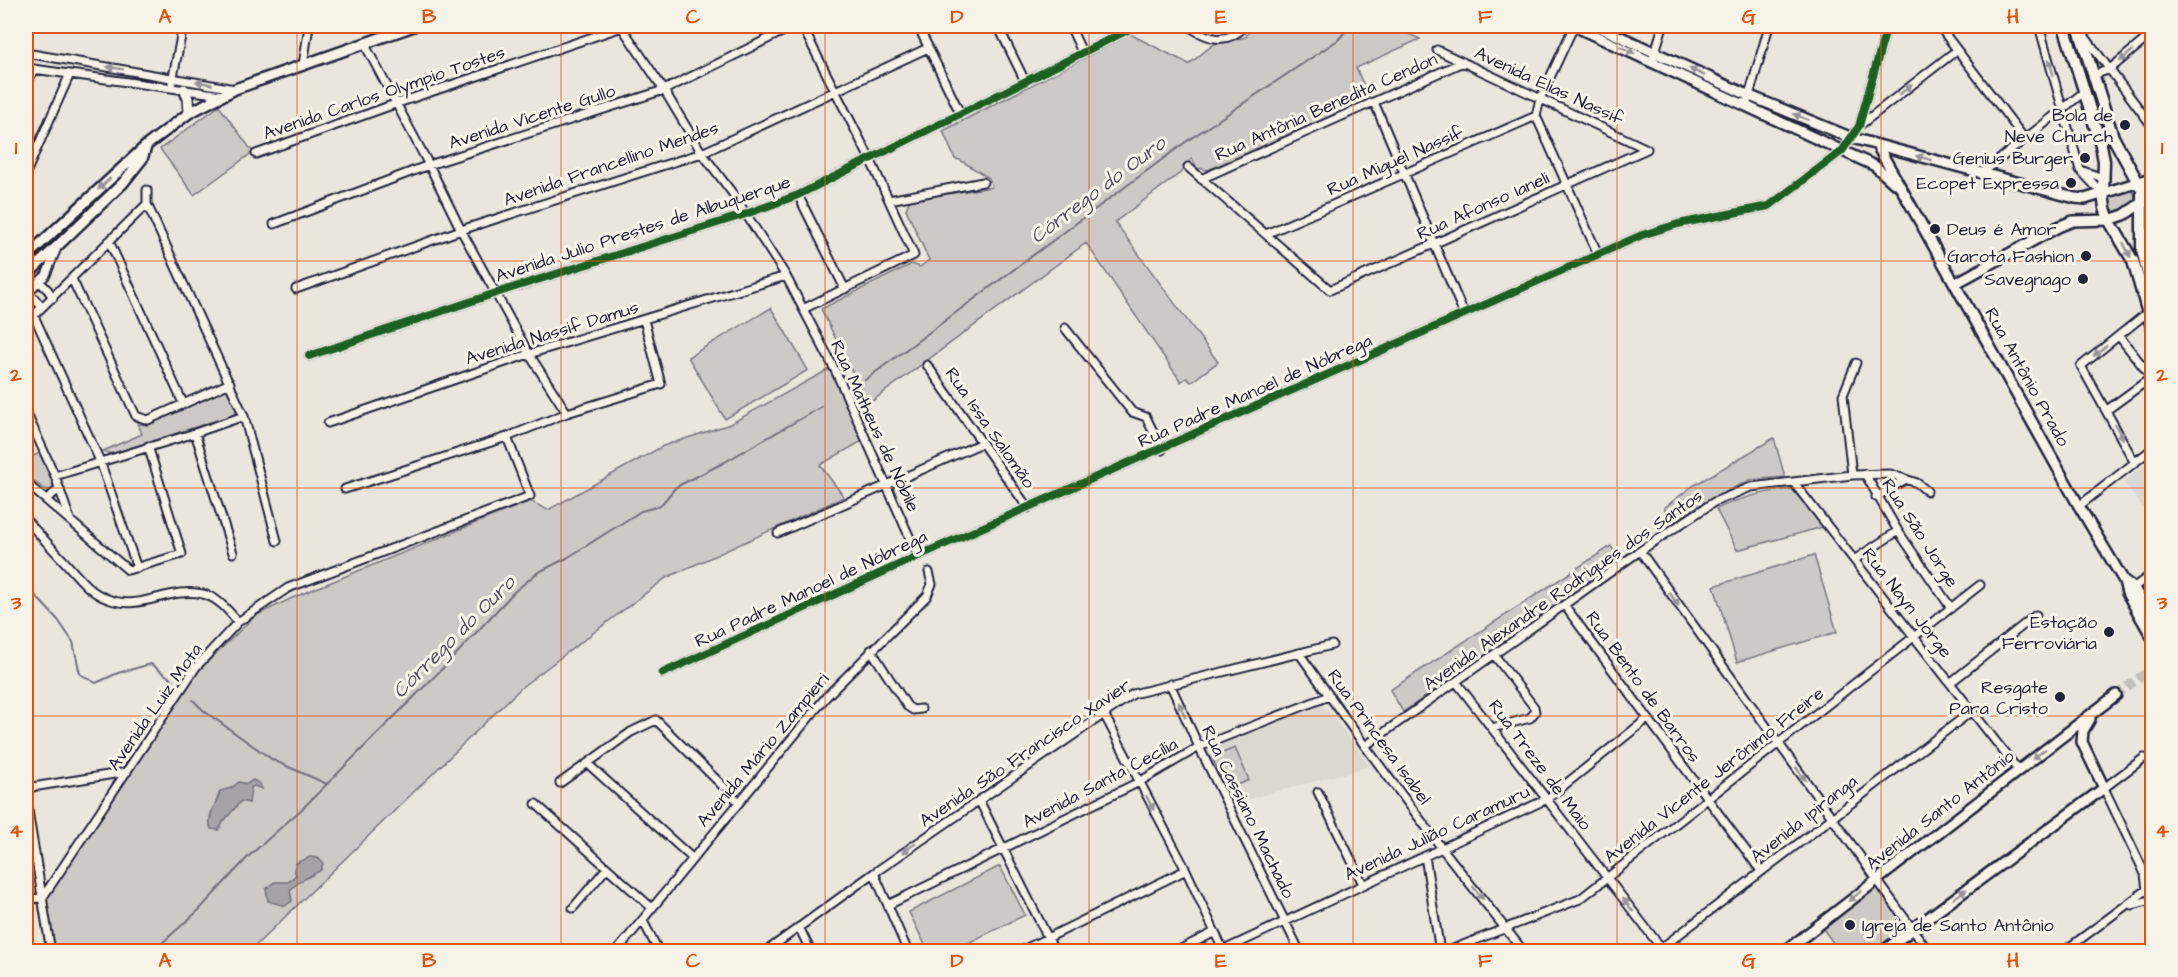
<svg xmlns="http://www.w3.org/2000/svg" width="2178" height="977" font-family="'Architects Daughter',sans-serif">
<rect width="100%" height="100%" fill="#eae6de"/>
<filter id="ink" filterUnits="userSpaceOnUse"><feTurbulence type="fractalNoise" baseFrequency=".0167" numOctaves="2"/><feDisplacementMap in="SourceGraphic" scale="12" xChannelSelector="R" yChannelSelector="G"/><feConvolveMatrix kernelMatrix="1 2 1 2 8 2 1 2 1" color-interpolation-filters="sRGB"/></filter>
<g filter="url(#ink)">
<path fill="#dbd8d2" d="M2152,459V519L2123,482Z
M1321,702L1371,766L1231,804L1204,750Z"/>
<path fill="#cdc9c6" stroke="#787680" stroke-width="1.5" d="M1252,26H1391L1420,39L1356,68L1370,99L1208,170L1197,168L1192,158L1183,171L1115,222L1218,362L1191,382L1186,378L1181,382L1086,243L868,404L821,309L912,264L920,267L929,260L906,209L910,200L992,187L989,178L960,160L955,159L943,131L1130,34L1189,64L1214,44L1246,37Z
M219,106L253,152L194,195L160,149Z
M2131,188L2135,196V201L2123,210L2114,212L2110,204L2109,197Z
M771,308L808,370L725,419L688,357Z
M831,368L864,440L820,465L844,497L666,578L523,686L250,951H51L43,897L130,774L200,669L255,616L292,598L530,501L548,510L663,446L730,424Z
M226,389L229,390L238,409L233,415L111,454L103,451L142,434L138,424L148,425Z
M1774,438L1785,477L1750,480L1703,503L1672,523L1664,508L1691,487Z
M42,452L55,485L51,490L44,489L26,475V459Z
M1792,489L1823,527L1737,550L1716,509C1741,497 1764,491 1792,489Z
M1611,546L1620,562L1403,712L1390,690Z
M1814,555L1837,632L1737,662L1714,586Z
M1235,748L1249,780L1226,790L1212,757Z
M1000,866L1025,915L952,951H928L909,912Z
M1877,886L1907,928L1875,952L1839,951L1823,929Z"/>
<path fill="#a6a3a6" stroke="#716f7b" stroke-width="1.5" d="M253,780L260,784L262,789L254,786L251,788L249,803L241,801L223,822L219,830L211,829C206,815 217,804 220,791L231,788L239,782L247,784Z
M310,857L318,858L323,863L321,870L299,882L290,890L292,901L285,906L268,901L266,889L274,882H288L296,875L294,869L296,863Z"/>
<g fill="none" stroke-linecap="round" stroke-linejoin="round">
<path stroke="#716f7b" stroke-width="2" d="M865,380L1187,141L1338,40L1350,26
M26,576L28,578L32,592L58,620L73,642L80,674L96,683L118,673L151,664L174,681
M193,700L204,711L273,760L327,784
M152,952L199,910L249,856L303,808L447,664L514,592L537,573L567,558L641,511L660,506L676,487L725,462L821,407"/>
<path stroke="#c2bfbd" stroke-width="9" stroke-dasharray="9 4.5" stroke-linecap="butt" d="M2116,695L2152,668"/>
<defs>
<path id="street" d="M621,26L664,90L702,153L733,194L786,276L836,372L918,556
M802,26L870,159L914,255L803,309
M918,26L960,113
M998,26L1025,81
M1070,26L1082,52
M1188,26C1208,39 1226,46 1245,26
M1876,26L1887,29
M1939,26L2024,138
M2039,26L2080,170L2103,178
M2083,34L2152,126
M26,40L29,26
M364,43L429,165L461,230L529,354L567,413
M1437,50L1647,149
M26,53L235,89
M1652,62L1663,26
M303,65L309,26
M26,68L222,95
M2094,75L2110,69L2152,34
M172,82L183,26
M26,84L35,69
M1374,102L1464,314
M1746,106L1769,26
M1536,116L1598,254
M1536,116L1540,99L1574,26
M1859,126L1957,50
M256,154L395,104L625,26
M1188,167L1330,290L1647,149
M2082,172L2103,194
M26,173L70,74
M1981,174L2084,92
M1201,179L1463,62
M147,190V204L244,416L277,541
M798,195L845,289
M889,200L983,182
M274,224L429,165L664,90L794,26
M1266,234L1536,116
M109,241L183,403
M72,279L136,416L148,420L230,383
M39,281L48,290L53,298
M296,289L461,230L702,153L928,48
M28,291L42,307
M26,294L46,275L57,248
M34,316L100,461L137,568
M26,323L147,204
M1065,328L1132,412L1146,417L1162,450
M2119,336L2152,378
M309,356L496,293L746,214L798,195L1136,26
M927,365L1028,508
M2107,410L2152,377
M26,412L55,476L70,519
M328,423L529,354L786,276
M195,433L233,553
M2135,463L2081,366L2148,312
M1865,474L1898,531L1951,608
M1852,475L1843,395L1856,363
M55,476L195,433L244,416
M26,483L128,570L182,554L148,446
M1794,483L2018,770
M345,489L507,437L567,413L661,384L644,320
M1876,497L1906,479
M46,499L60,489
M2079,506L2152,449
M26,520C38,533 51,547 63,560C77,575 88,592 108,599C140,612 170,586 203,594C217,597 229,611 238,622
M778,533L982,443
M1640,551L1929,952
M1854,560L1898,531
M2130,590L2152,574
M1565,606L1761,871
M871,650L907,706L913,710L921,709
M1299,653L1365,746L1441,847L1524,952
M663,673L918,556L1642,235L1678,224L1769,206L1842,151L1859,126L1887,26
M1457,683L1662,949
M1950,683L2036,615
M1170,684L1199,747L1300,952
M1104,714L1186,870L1224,952
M1492,728L1530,718L1535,712L1534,707L1495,656
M1365,746L1640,551L1714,502L1751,487L1852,475L1890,474L1917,483L1927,491
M2144,758L2104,788L2145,874L2147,890
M588,764L692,858
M560,783L631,732L656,720L739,802
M26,788L127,772
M1318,792L1363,884
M26,798L51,952
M979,800L1055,952
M536,804L652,908
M1425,856L1440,952
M874,873L908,952
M26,900L43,897L196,667L238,622L288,588L530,496L507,437
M888,905L1139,782L1199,747L1329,696
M2132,905L2147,901L2152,905
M573,908L606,869
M643,921L659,952
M799,927L811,952
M1224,950L1547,799L1647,719
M616,952L826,697L927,596L932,584L929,572
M765,952L874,873L1133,694L1332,645
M1019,952L1186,870
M1175,952L1215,932
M1445,952L1580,899L1980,585
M1656,952L1972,711
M2063,952L2152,886"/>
<path id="secondary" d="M1574,26L1875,166L1894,183
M1597,26L1750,96L1852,138L2075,198L2085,199L2152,178
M184,89L188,98L189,113
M1877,145L2079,506L2124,581L2127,593L2152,637
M26,257L147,145L189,113L235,89L414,26
M26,276L123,183L142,159L146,147
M1956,283L2058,227L2073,221L2109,220L2124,215L2140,204L2152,181
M2124,581L2134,588L2152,620
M1784,952L2116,695
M1882,952L2104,788L2082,742L2083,731L2090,719"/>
<path id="primary" d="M2064,26L2101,145L2104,161L2103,194L2105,208L2109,220L2133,261L2152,327
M2078,26L2113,137L2142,190V249L2152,292"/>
</defs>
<use href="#street" stroke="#22223b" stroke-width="11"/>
<use href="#secondary" stroke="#22223b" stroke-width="14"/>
<use href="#primary" stroke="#22223b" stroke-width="15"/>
<use href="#street" stroke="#f7f3e8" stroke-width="7"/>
<use href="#secondary" stroke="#f7f3e8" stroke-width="9"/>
<use href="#primary" stroke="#f7f3e8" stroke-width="10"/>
<defs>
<path id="cycleway" d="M309,356L496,293L746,214L798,195L1136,26
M663,673L918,556L1642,235L1678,224L1769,206L1842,151L1859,126L1887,26"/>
</defs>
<use href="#cycleway" stroke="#f7f3e8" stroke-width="11"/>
<use href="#cycleway" stroke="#1b5e20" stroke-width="8"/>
</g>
<defs><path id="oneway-solid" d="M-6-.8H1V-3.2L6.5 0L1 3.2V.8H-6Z" transform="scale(1.5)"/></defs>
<g fill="#97959a">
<use href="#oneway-solid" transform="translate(1627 50) rotate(25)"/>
<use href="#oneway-solid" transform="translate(2126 56) rotate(140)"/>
<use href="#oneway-solid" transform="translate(2051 67) rotate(-106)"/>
<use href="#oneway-solid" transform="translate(115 68) rotate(-171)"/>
<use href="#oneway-solid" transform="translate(1697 72) rotate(-155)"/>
<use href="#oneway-solid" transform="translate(204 83) rotate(-169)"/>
<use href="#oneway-solid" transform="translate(1905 90) rotate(-38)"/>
<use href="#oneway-solid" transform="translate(1801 117) rotate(-158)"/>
<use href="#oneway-solid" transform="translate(1924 158) rotate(-164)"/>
<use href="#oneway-solid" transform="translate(104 184) rotate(137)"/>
<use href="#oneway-solid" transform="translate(2127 250) rotate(63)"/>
<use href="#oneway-solid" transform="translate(2100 351) rotate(142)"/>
<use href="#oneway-solid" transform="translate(2119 432) rotate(62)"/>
<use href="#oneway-solid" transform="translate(1674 599) rotate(54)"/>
<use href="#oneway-solid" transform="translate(1182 710) rotate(-114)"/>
<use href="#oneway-solid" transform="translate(2039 754) rotate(143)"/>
<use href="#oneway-solid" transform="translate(1801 774) rotate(53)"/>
<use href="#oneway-solid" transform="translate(1150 803) rotate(62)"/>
<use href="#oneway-solid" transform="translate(909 848) rotate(145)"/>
<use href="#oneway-solid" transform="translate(1478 893) rotate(51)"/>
<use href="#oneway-solid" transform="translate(1960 894) rotate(-37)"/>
<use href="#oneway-solid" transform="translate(1855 896) rotate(142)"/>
<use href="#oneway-solid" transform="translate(1628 905) rotate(-128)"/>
</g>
</g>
<path fill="none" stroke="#de560e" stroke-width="1.5" stroke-opacity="0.55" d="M297,26V952M561,26V952M825,26V952M1089,26V952M1353,26V952M1617,26V952M1881,26V952M26,261H2152M26,488H2152M26,716H2152"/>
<g fill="#22223b" stroke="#f7f3e8" stroke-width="2">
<circle cx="2125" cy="125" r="6"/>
<circle cx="2085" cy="158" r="6"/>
<circle cx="2071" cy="183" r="6"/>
<circle cx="1935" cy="229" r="6"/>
<circle cx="2086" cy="256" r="6"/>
<circle cx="2083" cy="279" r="6"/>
<circle cx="2109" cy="632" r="6"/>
<circle cx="2060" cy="697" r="6"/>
<circle cx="1850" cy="925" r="6"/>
</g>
<g text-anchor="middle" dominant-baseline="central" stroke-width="6" stroke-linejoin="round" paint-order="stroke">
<g font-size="18" fill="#22223b" stroke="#f7f3e8">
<text transform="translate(1549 86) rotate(25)">Avenida Elias Nassif</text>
<text transform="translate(384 93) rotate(-19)">Avenida Carlos Olympio Tostes</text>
<text transform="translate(1326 107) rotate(-24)">Rua Antônia Benedita Cendon</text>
<text transform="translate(532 117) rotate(-18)">Avenida Vicente Gullo</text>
<text transform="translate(1395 161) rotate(-24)">Rua Miguel Nassif</text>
<text transform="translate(611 164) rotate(-19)">Avenida Francellino Mendes</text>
<text transform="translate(1483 206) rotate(-24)">Rua Afonso Ianeli</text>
<text transform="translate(643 229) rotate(-18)">Avenida Julio Prestes de Albuquerque</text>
<text transform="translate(552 333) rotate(-17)">Avenida Nassif Damus</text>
<text transform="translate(2027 377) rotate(61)">Rua Antônio Prado</text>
<text transform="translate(1255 391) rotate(-24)">Rua Padre Manoel de Nóbrega</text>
<text transform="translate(875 426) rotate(65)">Rua Matheus de Nóbile</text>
<text transform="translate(990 428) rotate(55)">Rua Issa Salomão</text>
<text transform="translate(1920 533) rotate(57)">Rua São Jorge</text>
<text transform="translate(811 589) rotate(-25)">Rua Padre Manoel de Nóbrega</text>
<text transform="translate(1563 590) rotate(-35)">Avenida Alexandre Rodrigues dos Santos</text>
<text transform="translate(1907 603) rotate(52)">Rua Nayn Jorge</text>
<text transform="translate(1643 687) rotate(54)">Rua Bento de Barros</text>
<text transform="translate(155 707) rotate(-55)">Avenida Luiz Mota</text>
<text transform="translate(1379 737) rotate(54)">Rua Princesa Isabel</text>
<text transform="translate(763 750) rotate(-50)">Avenida Mário Zampieri</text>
<text transform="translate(1025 753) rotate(-34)">Avenida São Francisco Xavier</text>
<text transform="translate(1540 765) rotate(53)">Rua Treze de Maio</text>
<text transform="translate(1714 775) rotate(-38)">Avenida Vicente Jerônimo Freire</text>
<text transform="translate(1100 783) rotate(-28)">Avenida Santa Cecília</text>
<text transform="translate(1940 810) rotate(-38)">Avenida Santo Antônio</text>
<text transform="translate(1248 812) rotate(64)">Rua Cassiano Machado</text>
<text transform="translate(1804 819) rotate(-38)">Avenida Ipiranga</text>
<text transform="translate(1437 833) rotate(-25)">Avenida Julião Caramuru</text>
</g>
<g font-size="18" fill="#22223b" stroke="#f7f3e8" text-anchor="end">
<text x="2113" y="115">Bola de<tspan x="2113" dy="21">Neve Church</tspan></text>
<text x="2073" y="158">Genius Burger</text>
<text x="2059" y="183">Ecopet Expressa</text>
<text x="1947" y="229" text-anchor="start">Deus é Amor</text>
<text x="2074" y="256">Garota Fashion</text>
<text x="2071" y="279">Savegnago</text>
<text x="2097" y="622">Estação<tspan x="2097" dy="21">Ferroviária</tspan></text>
<text x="2048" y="687">Resgate<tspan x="2048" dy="21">Para Cristo</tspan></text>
<text x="1862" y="925" text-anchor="start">Igreja de Santo Antônio</text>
</g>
<g font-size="20" font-style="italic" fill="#504f60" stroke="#f7f3e8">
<text transform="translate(1098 190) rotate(-37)">Córrego do Ouro</text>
<text transform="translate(454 637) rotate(-45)">Córrego do Ouro</text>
</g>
</g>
<rect width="2178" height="977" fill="none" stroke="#f7f3e8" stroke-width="66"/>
<rect x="33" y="33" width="2112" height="911" fill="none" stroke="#de560e" stroke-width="2"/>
<g font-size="20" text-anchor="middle" font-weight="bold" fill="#de560e">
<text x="165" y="23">A</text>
<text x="429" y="23">B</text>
<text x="693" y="23">C</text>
<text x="957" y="23">D</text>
<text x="1221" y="23">E</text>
<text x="1485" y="23">F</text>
<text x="1749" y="23">G</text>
<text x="2013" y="23">H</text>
<text x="16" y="154">1</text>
<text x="2162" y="154">1</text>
<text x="16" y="381">2</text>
<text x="2162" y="381">2</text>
<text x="16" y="609">3</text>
<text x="2162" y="609">3</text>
<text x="16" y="837">4</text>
<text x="2162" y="837">4</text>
<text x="165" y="967">A</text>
<text x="429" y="967">B</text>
<text x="693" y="967">C</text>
<text x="957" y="967">D</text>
<text x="1221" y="967">E</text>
<text x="1485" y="967">F</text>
<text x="1749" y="967">G</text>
<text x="2013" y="967">H</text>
</g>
</svg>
